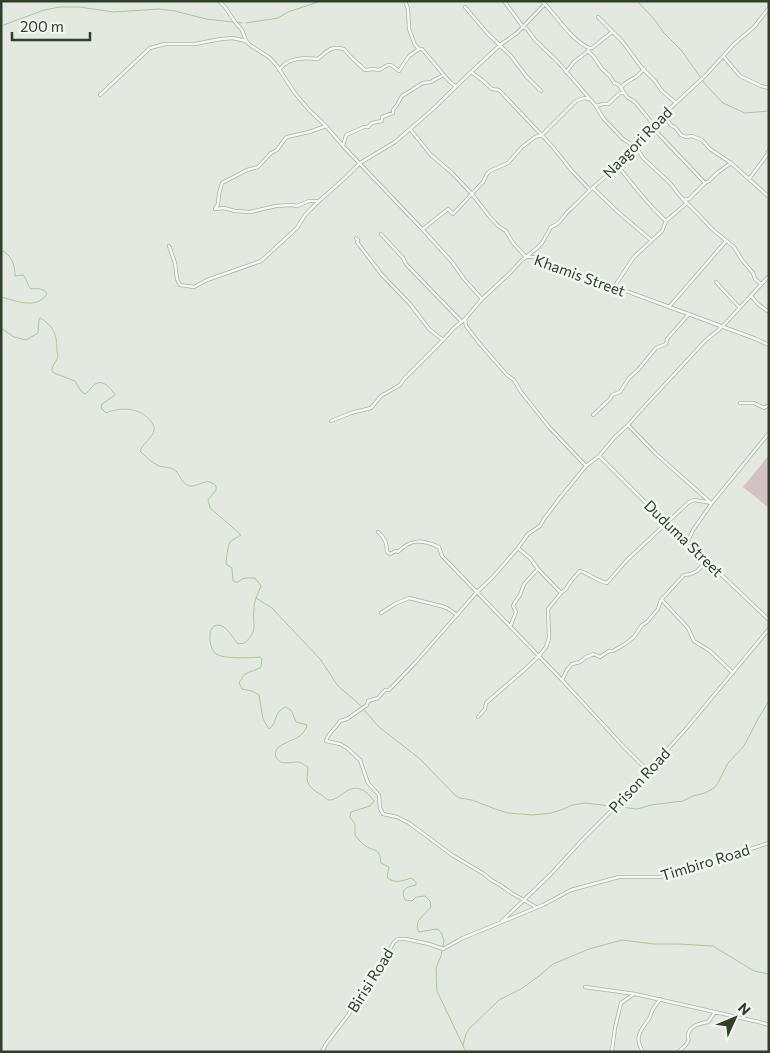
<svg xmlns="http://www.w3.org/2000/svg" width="770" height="1053" font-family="Commissioner,sans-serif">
<rect width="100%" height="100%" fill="#e3e9e1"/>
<path fill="#d2c2c4" d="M769,455V508L743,487Z"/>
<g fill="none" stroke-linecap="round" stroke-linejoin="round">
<path stroke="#adc69e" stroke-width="1" d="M637,1L654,19L664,33L682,51L705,84L723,103L745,113L769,111
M246,23L278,18L288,12L321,1
M1,26L44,10L60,7H79L114,12L159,9L175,11L206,19L242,23
M1,250C12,255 15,265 15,276L23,275C27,279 27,285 31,289C37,288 44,288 47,294C36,310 17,301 1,297
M1,328L14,337L26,340L38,333L39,319L40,318C55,327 57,336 57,352C57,353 58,355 58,356C57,362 52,364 52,371L54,373L75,381L81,391L85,394C89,392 90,388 94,385C102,378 111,388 115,395L102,404L101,408L106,413C120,407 139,407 150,420C152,423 155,426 154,430C153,437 144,443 141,449L140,451C145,456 152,463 159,466C165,468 171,466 177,472C180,476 183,485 190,486C199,487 207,476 216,486V490L208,500L210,508L231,526L241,535C238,537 232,540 230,542C228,545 226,560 226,564L232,568L233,581L234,582H238L242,579L246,578H255L261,586C258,594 254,600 254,609C252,626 259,629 245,643L238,644C233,639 227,625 218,625C206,625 209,649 216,654C223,659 251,658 260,657L262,659L261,667C250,674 246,669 239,683L242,689L252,691L259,695L263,719L269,729C278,722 273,713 285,707L291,710L296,722L307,725C303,741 284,740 277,749C275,752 275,753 276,757C280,766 290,762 297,762C301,762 304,765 308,767C308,771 307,775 307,779C308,788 317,792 323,796C325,798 327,800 329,800C341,801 348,780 366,792C369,795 371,797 374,801L370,806L351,812L350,817L355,824V835C358,839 362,844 367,847C378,852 379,849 381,863L389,867L387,877C393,884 403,881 411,878L416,882V885C407,887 400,888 405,900L412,901L416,897L425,896L430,901L431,907L418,921L417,928L419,932L436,929L439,930L442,934L444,941L441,956L436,968L437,991L466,1052
M256,598L272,608L320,659L338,686L359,704L379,727L420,759L456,796L460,798L472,800L495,809L508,813L532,815L551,813L561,810L572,805L585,803L637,809L651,805L683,801L693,796L705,793L714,788L718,783L728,763L744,746L759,717L769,701
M463,1045L466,1034L469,1029L499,1000L521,989L539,976L553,964L589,949L622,940L654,944H678L713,946L754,971L769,974"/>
<defs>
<path id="minor" d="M219,1L225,7L235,22L242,30L246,41L250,45L270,58L277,66L294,92L309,110L326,126L343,146L423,230L452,262L464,279L482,299
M405,1L408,9L409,29L415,45L419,49H422L449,81L455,86
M504,1L523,27L527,29L535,40L558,62L596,106L603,118L623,139L634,146
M542,1C557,16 570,39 589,48
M465,7L488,34L511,56L526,76L541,91
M598,17L622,41L642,68L655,81L662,91L675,102
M612,32L592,48H589L588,51L594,57L602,69L610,76L614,83L618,84L621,88
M723,56L740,76L761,86L769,88
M644,69C641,72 638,76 634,78C629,81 625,82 621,88L627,97L635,102L653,124
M279,70C288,57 304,57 318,59C329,50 330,46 344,49L352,58L365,70L374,69L379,70L388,65H391L399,71L409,56L419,49
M471,72L500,45L517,33L545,4
M566,72L574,62L588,51
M100,95L150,48L165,44H195L221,39L233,38L246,41
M596,106L603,104H608L620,93H624
M661,116L667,120L672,126L675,127L681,135L686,137L692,136L702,140L710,149L731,163
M651,126L705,183L709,181L717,173L731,163L769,197
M410,129L431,155L452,173L472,194L489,216L498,226L506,231L513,243L526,257H534L756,339L769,345
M343,146L346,135L364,127H368L372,123L382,121V117L393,113V110L397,105L402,96L423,83L431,82L434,80L444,75
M633,148L638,150L643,158L670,183L680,196L700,216L713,230L734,247L742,260L753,273L755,279L761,284
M618,166C633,185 648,205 666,221
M749,179L767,155L769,150
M593,188L618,212L651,240
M684,200L689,199L705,183
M215,209L218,204L219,194L222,183L247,170L258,167L271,153L277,150L284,140L287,137L309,132L326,126
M215,209L224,208L235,211L250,212L276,206L292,205L297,206L309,201H319
M423,229L448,209L453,214L483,182L487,174L490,171L508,163L522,147L535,137L542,135L576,101L584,98L589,99
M381,234L403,258L406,264L462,322
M356,238L358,240L357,242L382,275L410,304L429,329L443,340
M169,246L175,263L177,279L180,285L194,287L207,280L261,261L297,228L305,215L319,201L345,178L360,163L395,142L432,110L471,72L482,80L492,89L499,90L552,146L572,171L590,190
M716,282L739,307
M614,287L634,257L662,231L666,221L687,203
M751,296L759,305L769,312
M669,307L726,241H727
M465,319L466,326L480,344L507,375L514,380L521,392L549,427L586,466
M740,403H754L764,408L769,405
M593,415L610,399L612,395L620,392L629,378L638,370L656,348L666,344L667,339L689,314
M331,421L351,413L371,408L381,396L400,385L404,379L443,340L454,328L465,319L482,299L511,272L521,261L537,248L542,243L551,227C562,224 563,214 572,208L590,190L618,166L622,159L645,135L651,126L706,75L734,44L754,27L769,8
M628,425L656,454L710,502
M599,456L658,515L688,541L707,561L769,620
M378,532C385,538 387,543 387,552L390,554L396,551L398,552C411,538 423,540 439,547L442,556L562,680L623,746L648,771
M688,541L693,530L712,503L769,433
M561,593L566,589L571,581L580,571C590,574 597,581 607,583L627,560L689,502L694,500L712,503
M662,600L688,628L694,641L710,651L733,673
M381,613L395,604L409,598L441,606L447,608L457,615
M510,627L516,612L513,606L515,602L520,595L524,584L538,569
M562,680L567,670L572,664L580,662L586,657L594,654L600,657L609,651H613L625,644L634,637L642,625L647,622L658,609L661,600L684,575L691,574L697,571L707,561
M478,717L485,709L486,703L523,671L539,656L546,647L549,638L548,609L561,593L538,569L530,558L518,548
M536,907L513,894L500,885L491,880L484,874L452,855L409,823L397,817L383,814L380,808L379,795L368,783L360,760L347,748L340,744L326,741C328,733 336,728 340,721L347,719L367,705L368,701L378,698L385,690H389L415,663L477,592L492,578L518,548L528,534L540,526L544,519L559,499L586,466L599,456L614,438L628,425L642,409L705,341L722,327L769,276
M502,921L550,875L584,838L615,807L685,730L769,629
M585,987L635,994L759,1022L769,1025
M322,1052L326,1044L349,1014L371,974L385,958L394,942L398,939H406L429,944L443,949L463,938L543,905L571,890L619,877H660L674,874L684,870L769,843
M611,1052L612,1050L615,1028L621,1003L634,994
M643,1052C634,1037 640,1032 648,1020C651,1017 651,1013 653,1009C655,1006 658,1002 660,999
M678,1052C681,1049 685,1047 687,1043C691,1037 687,1042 688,1035C689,1026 701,1023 708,1022L715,1012"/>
</defs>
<use href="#minor" stroke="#a9b3a6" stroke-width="4"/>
<use href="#minor" stroke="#f4f7f3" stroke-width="2.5"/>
</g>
<g text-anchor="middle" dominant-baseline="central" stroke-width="5" stroke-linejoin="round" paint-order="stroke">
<g font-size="15" fill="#2f3f2a" stroke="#f2f6f0">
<text transform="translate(637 142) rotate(-46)">Naagori Road</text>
<text transform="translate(580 275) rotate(20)">Khamis Street</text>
<text transform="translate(684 538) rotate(44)">Duduma Street</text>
<text transform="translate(639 780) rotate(-47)">Prison Road</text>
<text transform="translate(705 862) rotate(-17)">Timbiro Road</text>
<text transform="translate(370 980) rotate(-58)">Birisi Road</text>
</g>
</g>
<rect width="770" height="1053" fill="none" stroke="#2f3f2a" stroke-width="5"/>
<g transform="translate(735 1018) rotate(46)" stroke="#f2f6f0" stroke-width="4" paint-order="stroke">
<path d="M0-4L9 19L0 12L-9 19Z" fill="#2f3f2a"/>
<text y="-8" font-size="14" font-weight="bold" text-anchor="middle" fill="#2f3f2a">N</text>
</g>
<path d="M12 32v8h78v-8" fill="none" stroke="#2f3f2a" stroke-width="2.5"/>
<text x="20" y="32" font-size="15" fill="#2f3f2a" stroke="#f2f6f0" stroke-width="4" paint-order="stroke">200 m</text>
</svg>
